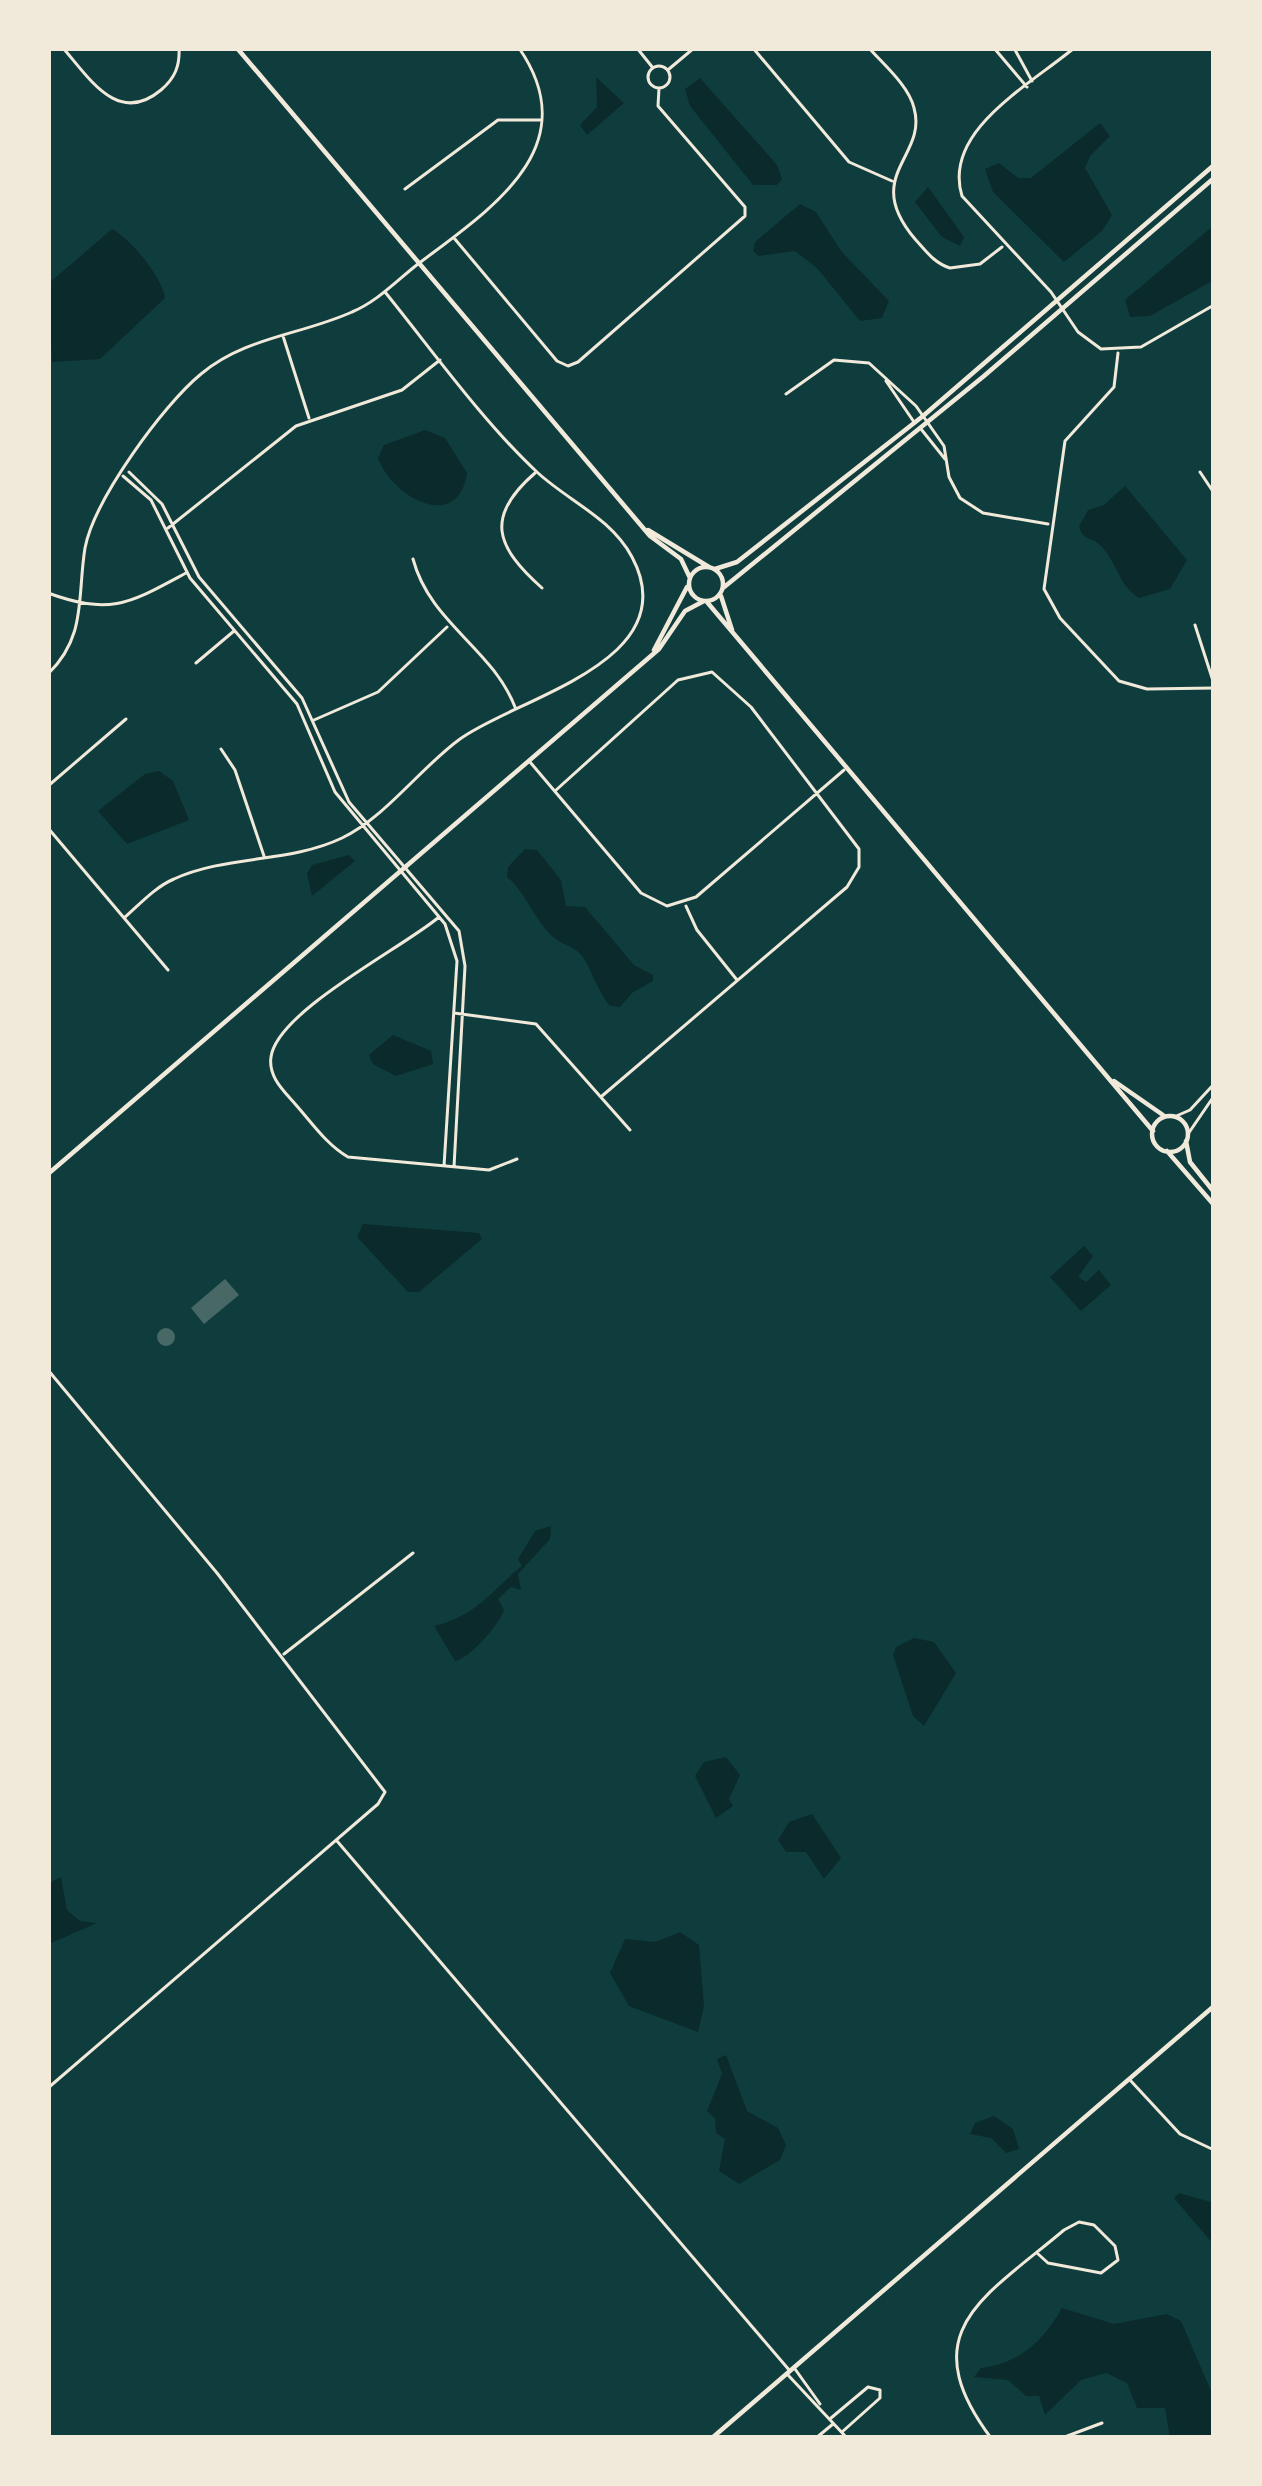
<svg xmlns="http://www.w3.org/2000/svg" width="1262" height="2486" font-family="Merriweather,serif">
<rect width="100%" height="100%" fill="#0f3d3e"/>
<path fill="#0a2a2b" d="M596,77L624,103L587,135L580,125L597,107Z
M700,78L777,165L782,179L777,185H753L690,106L685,89Z
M1100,123L1110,136L1090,156L1085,168L1112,215L1102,231L1064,262L993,192L985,169L999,163L1018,178H1031Z
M928,187L964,237L960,246L942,237L915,202Z
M800,204L816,212L841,251L889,301L882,318L860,321L817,268L795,251L759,256L753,251L755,242Z
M1214,225V280L1150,316L1130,317L1125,300Z
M112,229C130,238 163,278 165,298L100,359L52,362L48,284Z
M425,430L445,438L467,473C458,534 392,497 378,458L384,445Z
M1125,486L1187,560L1170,589L1139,598C1118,585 1117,562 1101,546C1091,536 1084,542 1079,527L1088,510L1104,505Z
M159,771L173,781L189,820L127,844L98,811L145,774Z
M525,849L537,850L561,880L566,906L585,907L634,965L653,975V981L632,993L620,1007L610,1006C597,990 593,973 583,957C575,946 561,945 552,936C533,918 526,893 507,877L508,867Z
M349,855L355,861L312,896L307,874L312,865Z
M393,1035L431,1051L433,1064L396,1076L373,1064L369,1055Z
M363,1224L479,1233L482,1239L419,1292H408L357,1237Z
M1084,1246L1093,1256L1078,1277L1086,1282L1099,1270L1111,1285L1081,1311L1050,1277Z
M551,1526L550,1539L518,1574L521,1590L511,1587L498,1599L504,1610C500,1624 469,1659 455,1661L434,1626C476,1617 495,1587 522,1566L518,1559L535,1531Z
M914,1638L934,1642L956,1673L924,1726L913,1716L893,1655L896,1647Z
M726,1757L740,1775L729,1799L733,1806L716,1818L695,1776L704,1762Z
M812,1814L841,1858L824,1879L806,1852H786L778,1840L789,1822Z
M61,1877L67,1910L80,1921L97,1923L51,1943L48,1884Z
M680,1932L699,1945L704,2006L698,2032L629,2006L610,1973L625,1939L655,1942Z
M726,2055L747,2111L778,2128L786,2145L780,2160L739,2184L719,2171L725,2139L716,2133L715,2118L707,2111L722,2074L717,2059Z
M994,2116L1013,2129L1019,2149L1006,2153L991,2138L970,2134L975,2123Z
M1179,2193L1214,2203V2245L1174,2198Z
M1062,2308L1114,2324L1167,2314L1181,2321L1214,2398V2438H1170L1165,2408H1137L1127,2383L1106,2373L1081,2380L1045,2415L1039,2396H1026L1008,2380L974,2377L981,2368C1019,2364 1044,2340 1062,2308Z"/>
<path fill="#486865" d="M225,1279L239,1295L204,1324L191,1308Z
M157 1337a9 9 0 1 1 18 0a9 9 0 1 1-18 0Z"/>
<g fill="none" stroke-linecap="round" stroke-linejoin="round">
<path stroke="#f1e9da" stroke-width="3" d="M63,48C90,79 118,126 161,90C175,78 180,66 179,48
M637,48L653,68
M753,48L849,162L892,181
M869,48C883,64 909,86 914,108C928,157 861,175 915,239C926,251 934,263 950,268L980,264L1002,247
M994,48L1027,87
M1014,48L1032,81
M1074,48C1030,85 942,131 962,196L1051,292L1078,332L1101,349L1141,347L1214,305
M648 77a11 11 0 1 1 22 0a11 11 0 1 1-22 0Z
M669,69L694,48
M405,189L498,120H541
M454,238L557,361L568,366L578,362L745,216V207L658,106L659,88
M283,336L309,418
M1118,353L1114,387L1065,441L1044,589L1060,618L1119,681L1147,689L1214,688
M886,381L914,422
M786,394L834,360L869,363L916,406L944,446L949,477L960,498L983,513L1048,524
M921,429L945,459
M129,472L162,504L199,577L302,698L349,802L459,931L465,966L454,1167
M1200,472L1214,493
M535,473C484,517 496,547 542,588
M123,476L151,500L190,578L297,704L335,792L445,924L457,961L444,1166
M168,528L296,426L402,390L440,360
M413,559C430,623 492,648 515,707
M48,593C111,616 130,603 186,573
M1195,625L1214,684
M196,663L234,631
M48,674C87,636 77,597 85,548C94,500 163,405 201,374C245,337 301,335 352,312C378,301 396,281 418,264C489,210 588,148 519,48
M314,720L378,692L447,627
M221,749L235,770L264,856
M530,762L641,893L667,906L696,897L844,770
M48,786L126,719
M555,791L678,680L712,672L751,707L859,849V867L847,887L602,1096
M48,828L168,970
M686,906L697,930L737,980
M439,917C404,947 277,1011 271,1057C268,1077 284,1091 296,1105C312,1123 327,1145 348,1157L489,1170L517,1159
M124,918C139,905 155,887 174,879C226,855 290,863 342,838C386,817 420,768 460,739C515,698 688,662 632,557C611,518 570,502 538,473C484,423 432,350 385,292
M454,1013L536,1024L630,1130
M1174,1117L1190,1110L1214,1084
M1188,1134L1214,1096
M48,1370L217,1573L385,1792L378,1804L48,2088
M284,1654L413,1553
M337,1841L790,2371
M1130,2080L1180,2134L1214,2150
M795,2369L820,2404
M788,2375L847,2438
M831,2418L868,2387L880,2390V2398L842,2432
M816,2438L833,2424
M991,2438C911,2331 985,2297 1064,2230L1079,2222L1094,2225L1115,2246L1118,2260L1101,2273L1048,2263L1037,2253
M1062,2438L1102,2423"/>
<path stroke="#f1e9da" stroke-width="4.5" d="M237,48L650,536L681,559L690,578
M648,530L709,567
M689 584a17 17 0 1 1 34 0a17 17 0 1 1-34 0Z
M715,569L737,562L923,416L1214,165
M723,588L984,376L1214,178
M721,596L732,630
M707,602L1153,1131
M654,650L687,587
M1114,1081L1163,1115
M1152 1134a18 18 0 1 1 36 0a18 18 0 1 1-36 0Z
M1186,1141L1190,1162L1214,1192
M1167,1151L1214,1205
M48,1174L659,649L685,611L704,601
M712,2438L1214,2006"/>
</g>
<rect width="1262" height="2486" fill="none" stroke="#f1e9da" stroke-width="102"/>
</svg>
